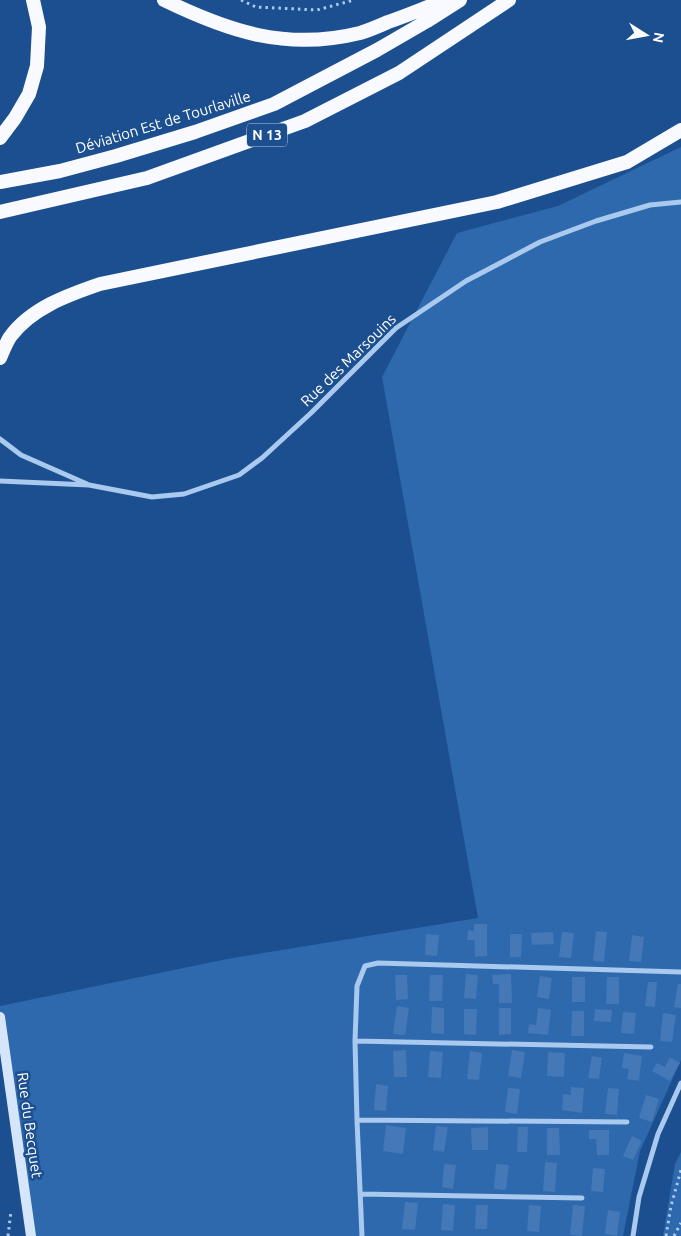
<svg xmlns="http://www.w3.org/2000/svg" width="681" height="1236" font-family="Ubuntu,sans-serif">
<rect width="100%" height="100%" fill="#1b4f8f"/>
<path fill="#2e69ad" d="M681,147V1060L640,1151L623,1236H31L0,1017V1006L227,959L478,918L382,377L457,233L558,206Z
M681,1152V1236H663L675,1164Z"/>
<path fill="#4478b7" d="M474,924H487V956L475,957L474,933V940H467L468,930L474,931Z
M596,931L607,932L604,962L593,961Z
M553,932L554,944L532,945L531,933Z
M562,932L574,933L571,958L559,957Z
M426,934L439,935L437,956L425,955Z
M510,934H522L521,957H510Z
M632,935L644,937L641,962L629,961Z
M466,974L478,975L476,999L464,998Z
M511,974L512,1003H499V984H493L492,975Z
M395,975H407L408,999L396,1000Z
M430,975H443L442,1001H429Z
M540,976L552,978L549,999L537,997Z
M572,977H585V1002H572Z
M607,977H619V1004H606Z
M648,982H657L655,1007L645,1006Z
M678,984H681V1008L674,1007Z
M397,1006L409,1008L405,1035L393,1034Z
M432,1007L444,1008V1034L431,1033Z
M499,1008H511V1034L499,1035Z
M538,1008L551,1010L548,1035L528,1033L529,1024L536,1025Z
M464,1009H477L476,1035L464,1034Z
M595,1009L612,1010L611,1022L594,1021Z
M572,1011H584V1036H571Z
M623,1012L636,1013L634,1034L621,1033Z
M663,1013L676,1015L672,1042L660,1041Z
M406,1050L407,1077H394L393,1051Z
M512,1050L525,1052L521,1078L508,1076Z
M430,1051L443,1052L441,1078L428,1077Z
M470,1051L482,1053L479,1080L467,1079Z
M548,1052L565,1053L564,1077L547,1076Z
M624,1053L642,1056L639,1081L627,1079L629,1069L622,1068Z
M592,1056L602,1058L599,1079L588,1078Z
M670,1057L680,1063L670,1081L652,1071L657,1063L665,1067Z
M376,1084L388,1086L386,1111L374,1110Z
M571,1087L584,1088L582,1113L562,1110L563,1094L571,1095Z
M508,1088L520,1089L517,1114L505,1112Z
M608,1088L619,1089L617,1115L605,1114Z
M646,1095L659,1099L652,1122L639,1118Z
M386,1125L406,1128L403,1154L383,1151Z
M436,1126L448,1127L444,1152L433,1150Z
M488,1127V1150H472L471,1128Z
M518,1127H528L527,1152H517Z
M547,1128H559L560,1155H547Z
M589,1130H609V1155H597L596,1139H589Z
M632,1136L642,1141L633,1160L623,1156Z
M545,1162L557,1163L555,1192L543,1191Z
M444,1164L456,1165L453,1189L442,1187Z
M496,1164L509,1165L506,1190L494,1189Z
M593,1168L605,1169L603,1192L591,1191Z
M405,1202L418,1203L415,1230L402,1229Z
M443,1204L455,1205L453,1231L441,1230Z
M476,1205H488L487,1229H475Z
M529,1205L541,1206L539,1232L527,1231Z
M573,1205L585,1206L582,1236L570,1235Z
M608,1210L620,1212L617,1236L605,1234Z"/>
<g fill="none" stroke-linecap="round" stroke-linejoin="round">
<path stroke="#a9c9ee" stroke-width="3" stroke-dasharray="2.5 4" stroke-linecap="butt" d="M241,0L256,7L317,10L354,0
M8,1236L11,1211
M666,1236L671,1206L681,1170
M674,1236L681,1223"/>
<path stroke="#a9c9ee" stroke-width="5" d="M0,439L21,455L87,484
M0,481L89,485L152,497L184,494L239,475L262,458L311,413L396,328L466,281L540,242L596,221L650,205L681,202
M355,1041L651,1047
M357,1120L627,1122
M360,1194L582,1198
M362,1236L357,1120L355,1041L357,986L365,966L378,963L681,972
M633,1236L639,1197L658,1134L681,1083"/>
<path stroke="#d6e6fa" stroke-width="10" d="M0,1017L31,1236"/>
<path stroke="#f8faff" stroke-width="14" d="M164,0C230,32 287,51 360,33C370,30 379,26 388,22C408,15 427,7 446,0
M0,138L15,118L29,94L37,66L39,27L33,0
M0,182L60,171L116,156L195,132L274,104L377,50L427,21L460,0
M0,212L147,178L305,121L399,73L509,0
M0,358C3,351 6,343 10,337C31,308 68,295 100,284L497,202L627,162L681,130"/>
</g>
<g text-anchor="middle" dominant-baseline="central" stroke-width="5" stroke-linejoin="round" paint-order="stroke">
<rect fill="#1b4f8f" stroke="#bbcadd" stroke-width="1" x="247" y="123.5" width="40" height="23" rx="4"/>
<g font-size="14" font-weight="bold" fill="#fff">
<text x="267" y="135">N 13</text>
</g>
<g font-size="15" fill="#fff" stroke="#1b4f8f">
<text transform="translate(163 122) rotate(-17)">Déviation Est de Tourlaville</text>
<text transform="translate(348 360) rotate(-44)">Rue des Marsouins</text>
<text transform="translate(30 1125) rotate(82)">Rue du Becquet</text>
</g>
</g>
<g transform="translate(646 35) rotate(101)" stroke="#1b4f8f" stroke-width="4" paint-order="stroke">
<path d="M0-4L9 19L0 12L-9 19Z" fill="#ffffff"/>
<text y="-8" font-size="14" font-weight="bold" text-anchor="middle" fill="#ffffff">N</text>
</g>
</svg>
